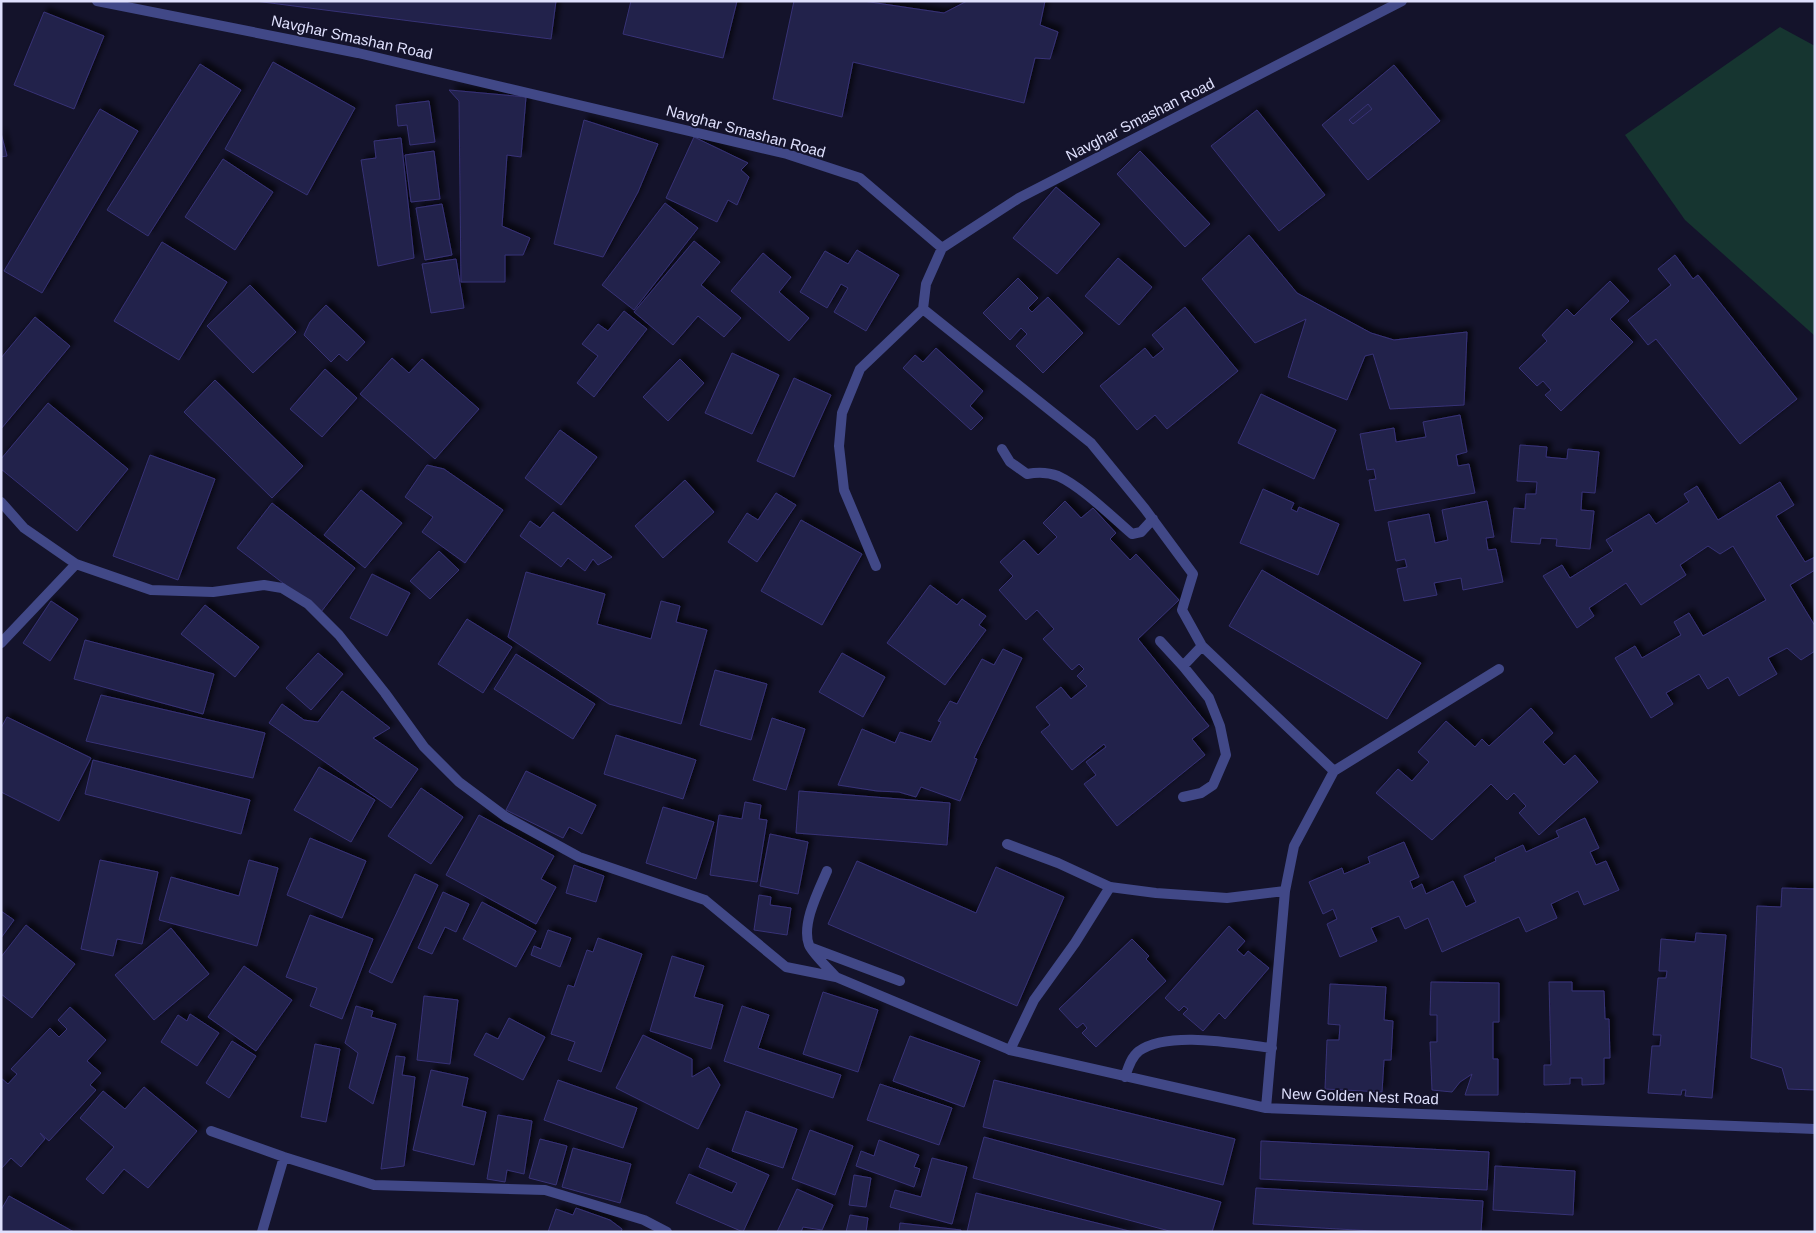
<svg xmlns="http://www.w3.org/2000/svg" width="1816" height="1233" font-family="Helvetica,sans-serif">
<defs>
<filter id="shadow"><feDropShadow dx="4.5" dy="-4.5" stdDeviation="2.5" flood-color="#0009"/></filter>
</defs>
<rect width="100%" height="100%" fill="#14132b"/>
<path fill="#163530" d="M1780,27L1815,46V336L1685,220L1625,135Z"/>
<path fill="#23204b" stroke="#373376" filter="url(#shadow)" d="M255,1H556L551,39Z
M631,1H737L723,58L623,34Z
M794,1H863L944,13L967,1H1045L1040,25L1058,32L1050,59L1035,58L1024,103L853,62L842,117L773,99Z
M44,12L104,36L74,109L14,85Z
M273,62L355,108L307,195L225,149Z
M200,64L241,90L148,236L107,210Z
M1394,65L1440,121L1368,180L1322,125Z
M449,90L526,97L521,157L507,155L502,226L530,238L523,255H505V282H461L459,101Z
M429,101L435,142L410,145L407,125L398,126L396,105Z
M1368,104L1372,109L1353,124L1349,120Z
M100,109L138,131L42,293L4,271Z
M1257,110L1325,195L1279,231L1211,146Z
M584,120L658,144L638,192L603,257L554,244Z
M1,133L7,156L1,157Z
M694,137L748,163L741,170L749,177L737,205L728,200L717,222L666,198Z
M401,138L414,258L378,266L361,160L376,158L374,141Z
M434,151L440,199L411,202L405,155Z
M1140,151L1210,224L1185,247L1117,174Z
M223,159L273,192L235,250L185,217Z
M1056,187L1100,224L1057,274L1013,238Z
M665,203L698,228L634,310L602,285Z
M442,204L452,255L425,260L416,208Z
M1249,235L1297,293L1371,333L1394,340L1467,332L1464,405L1390,409L1373,354L1365,356L1347,400L1288,377L1306,319L1255,343L1202,279Z
M694,241L720,262L701,285L741,318L724,337L698,316L673,345L634,312Z
M162,242L227,282L179,360L114,321Z
M857,250L899,275L866,331L834,312L848,288L841,284L827,308L800,292L825,251L848,264Z
M763,253L791,277L779,292L809,318L789,341L731,291Z
M1675,255L1693,279L1698,275L1797,399L1740,444L1656,339L1648,345L1628,320L1671,285L1658,269Z
M1118,258L1152,287L1119,325L1085,296Z
M456,259L464,308L431,313L422,264Z
M1018,278L1038,298L1028,308L1032,312L1048,297L1083,333L1043,373L1016,346L1027,334L1021,328L1010,340L983,313Z
M1610,281L1629,301L1610,319L1633,342L1561,411L1545,395L1551,390L1543,381L1537,386L1519,368L1547,341L1542,335L1567,309L1574,316Z
M250,285L296,332L253,373L207,326Z
M326,305L365,342L347,361L339,354L331,362L304,335L310,322Z
M1185,307L1238,371L1167,429L1155,415L1137,430L1100,386L1145,348L1153,358L1164,349L1152,335Z
M624,311L647,329L594,397L577,383L598,356L582,344L598,324L608,331Z
M35,317L70,346L1,429V358Z
M936,348L983,391L970,406L983,418L971,430L903,368L915,355L923,362Z
M732,353L779,375L752,434L705,413Z
M392,358L409,373L422,359L479,409L435,459L360,394Z
M680,359L704,383L668,421L643,397Z
M325,369L357,398L322,437L290,409Z
M794,378L831,395L794,477L757,461Z
M215,380L303,466L272,498L184,412Z
M1261,394L1336,430L1314,479L1238,443Z
M48,403L128,469L77,531L1,469V459Z
M1460,415L1467,452L1456,455L1458,466L1469,464L1475,493L1375,511L1369,480L1376,479L1374,469L1367,470L1360,434L1394,428L1396,442L1426,437L1423,422Z
M560,430L597,457L561,505L525,478Z
M1520,445L1547,447L1546,457L1567,459L1568,449L1599,452L1595,493L1582,492L1581,510L1594,511L1590,549L1556,546L1557,539L1541,538L1540,544L1511,542L1514,508L1525,509L1526,494H1536L1537,482L1517,481Z
M150,455L215,479L178,580L113,556Z
M427,465L444,469L503,510L465,563L422,532L433,517L405,497Z
M685,480L714,512L663,558L635,526Z
M1780,482L1794,505L1776,516L1805,562L1815,557V570L1790,585L1815,626V651L1801,660L1787,648L1768,658L1777,674L1739,696L1728,677L1708,689L1699,674L1666,693L1673,704L1651,718L1615,658L1635,646L1642,658L1681,635L1674,622L1689,613L1703,636L1766,600L1733,546L1720,554L1708,546L1680,565L1686,575L1641,605L1626,583L1589,608L1594,616L1577,628L1543,576L1562,565L1570,578L1613,551L1606,540L1649,514L1656,524L1689,502L1684,494L1697,486L1718,520Z
M1263,489L1294,503L1291,509L1297,512L1299,507L1339,524L1318,575L1240,543Z
M361,490L402,523L365,568L324,535Z
M776,493L796,505L757,562L728,542L747,513L758,520Z
M1065,501L1081,518L1093,508L1116,533L1110,539L1130,560L1136,554L1179,600L1138,639L1209,726L1192,739L1205,755L1117,826L1084,784L1096,775L1086,762L1106,747L1104,744L1072,770L1041,732L1050,725L1036,707L1061,687L1071,699L1087,686L1077,676L1084,669L1079,664L1072,670L1043,639L1054,629L1037,610L1026,620L999,590L1013,576L1000,562L1024,540L1038,555L1057,537L1043,523Z
M1487,501L1494,537L1486,538L1488,550L1496,549L1503,582L1463,590L1461,578L1434,583L1437,595L1404,601L1397,569L1407,567L1405,559L1396,561L1388,522L1429,514L1435,543L1448,540L1442,510Z
M272,503L355,568L321,612L237,548Z
M553,512L612,557L598,565L593,559L585,571L568,558L561,567L520,536L530,521L540,528Z
M801,520L862,554L822,625L761,591Z
M439,551L459,570L430,599L410,581Z
M1262,570L1421,663L1387,719L1229,626Z
M526,572L605,594L597,624L651,639L661,601L680,606L676,622L707,630L681,724L609,704L508,637Z
M372,574L410,593L387,636L350,618Z
M930,585L957,605L962,599L986,616L979,625L986,630L945,685L887,643Z
M51,601L78,619L50,661L23,643Z
M205,605L259,647L235,677L181,634Z
M467,619L512,647L483,693L438,664Z
M85,640L214,674L203,714L74,679Z
M1003,649L1022,658L974,758L977,759L960,801L921,787L916,797L899,792L877,791L838,785L862,729L895,743L900,732L931,742L941,722L938,721L950,701L957,704L982,659L994,665Z
M318,653L343,674L311,710L286,688Z
M842,653L885,677L863,717L819,692Z
M516,654L595,704L573,739L494,689Z
M715,670L767,684L751,740L700,725Z
M342,691L390,728L373,738L418,769L391,808L269,723L282,704L304,720L318,722Z
M101,695L265,733L253,778L86,741Z
M1531,708L1553,733L1543,742L1564,765L1575,755L1598,782L1539,835L1519,813L1526,806L1514,793L1507,800L1491,784L1432,840L1376,793L1398,769L1412,781L1429,762L1418,752L1446,721L1475,747L1482,739L1489,746Z
M7,717L91,758L59,821L1,792V728Z
M772,718L805,729L786,790L753,780Z
M616,735L696,760L683,799L604,774Z
M93,760L250,800L241,834L85,794Z
M319,767L375,800L351,842L294,810Z
M526,771L596,805L582,834L569,827L563,838L506,810Z
M421,788L463,817L431,864L388,836Z
M799,791L950,803L947,845L796,833Z
M745,802L761,805L759,819L767,820L757,882L710,875L719,815L742,819Z
M663,807L714,822L696,879L646,863Z
M479,815L554,856L541,879L556,887L536,924L446,875Z
M1585,818L1599,848L1590,852L1596,865L1606,861L1619,890L1584,905L1578,891L1551,904L1557,918L1526,932L1519,917L1442,952L1428,918L1405,929L1399,916L1371,928L1377,941L1340,957L1327,924L1337,919L1333,909L1323,914L1309,882L1342,868L1344,874L1370,863L1368,857L1404,842L1419,877L1410,881L1413,889L1422,884L1426,894L1453,881L1466,907L1476,902L1464,876L1496,861L1495,858L1523,845L1526,852L1559,837L1556,831Z
M770,834L808,842L798,894L760,886Z
M310,838L366,861L342,918L287,895Z
M100,860L158,872L142,944L117,939L113,956L81,949Z
M249,860L278,868L257,946L159,920L171,877L239,896Z
M857,861L976,913L996,867L1064,897L1017,1006L828,924Z
M574,865L604,876L596,902L566,893Z
M415,874L438,885L392,983L369,972Z
M1782,888L1815,889V1090L1788,1089L1782,1068L1751,1058L1757,906L1781,907Z
M443,892L469,904L456,932L445,927L432,954L418,948Z
M759,895L771,897L770,905L791,908L787,935L754,930Z
M482,902L536,931L516,967L463,939Z
M1,911L14,920L1,938Z
M310,915L373,939L342,1019L310,1006L317,988L286,977Z
M26,925L75,964L32,1018L1,994V957Z
M1229,926L1245,941L1237,950L1244,956L1248,951L1269,968L1225,1019L1219,1013L1203,1031L1183,1014L1188,1009L1184,1006L1179,1011L1165,998Z
M171,928L209,974L154,1020L115,975Z
M548,930L571,938L560,967L531,955L534,946L541,949Z
M1696,933L1726,935L1712,1098L1685,1096L1686,1090H1682L1681,1095L1648,1093L1652,1046H1660L1661,1035H1653L1658,978H1666L1667,971H1659L1661,939L1695,942Z
M598,938L642,954L601,1072L568,1060L575,1042L551,1034L568,985L574,987L587,950L593,952Z
M1132,939L1149,956L1146,959L1166,981L1096,1047L1082,1033L1087,1028L1083,1023L1077,1028L1059,1009Z
M672,956L704,966L694,997L723,1005L711,1049L650,1031Z
M244,966L292,1000L256,1051L208,1017Z
M1431,982L1499,983V1022H1493V1059H1498V1095H1465L1472,1074L1460,1082L1452,1092L1432,1090L1430,1042H1437V1015H1430Z
M1549,982H1572V991H1604L1605,1019H1609L1610,1058H1604V1084L1582,1085V1078H1570V1084L1544,1085V1065H1551Z
M1330,984L1386,987L1384,1020L1393,1021L1391,1060H1384L1382,1092L1325,1089L1327,1040H1339L1340,1025L1328,1024Z
M823,992L878,1010L858,1072L803,1054Z
M424,996L458,1000L450,1064L417,1060Z
M356,1006L373,1011L371,1017L396,1024L373,1104L349,1088L358,1053L345,1043Z
M742,1006L769,1015L758,1048L841,1075L833,1098L724,1061Z
M70,1007L106,1040L87,1061L101,1073L90,1085L96,1090L49,1141L40,1133L45,1139L21,1167L11,1158L1,1169V1078L8,1084L17,1074L11,1069L50,1028L59,1037L67,1029L58,1020Z
M190,1014L219,1033L197,1066L161,1042L178,1015L187,1021Z
M509,1018L545,1037L523,1080L474,1055L486,1033L498,1039Z
M643,1035L692,1059V1077L709,1067L720,1085L698,1129L616,1088Z
M910,1036L980,1061L964,1107L893,1081Z
M232,1041L256,1056L229,1098L206,1083Z
M315,1044L340,1049L326,1122L301,1117Z
M396,1056L405,1057L402,1075L415,1077L404,1166L381,1169Z
M431,1070L468,1078L462,1106L486,1112L474,1165L413,1150Z
M558,1080L637,1108L623,1148L544,1120Z
M994,1080L1235,1139L1223,1185L983,1127Z
M880,1084L952,1108L939,1145L867,1120Z
M144,1087L197,1131L148,1188L124,1169L103,1194L86,1179L114,1147L80,1118L103,1091L125,1109Z
M746,1111L797,1129L783,1168L732,1151Z
M498,1115L532,1121L524,1174L507,1170L505,1182L487,1179Z
M810,1130L853,1146L835,1195L792,1179Z
M984,1137L1221,1202L1212,1232H1173L973,1178Z
M540,1139L567,1146L556,1185L529,1178Z
M879,1140L919,1155L914,1167L920,1169L914,1187L856,1166L861,1151L874,1156Z
M1261,1141L1489,1152L1487,1190L1260,1179Z
M573,1148L631,1164L620,1203L562,1187Z
M707,1148L769,1175L743,1232L676,1203L689,1174L732,1193L737,1183L699,1167Z
M932,1158L967,1167L952,1224L890,1207L895,1190L921,1197Z
M1495,1166L1575,1171L1573,1215L1493,1210Z
M854,1175L871,1178L866,1207L849,1205Z
M1256,1188L1483,1201L1481,1232H1390L1253,1224Z
M797,1189L833,1205L822,1230L803,1227L801,1232H777Z
M976,1193L1133,1232H967Z
M9,1196L74,1232H1V1210Z
M576,1208L610,1220L622,1229L621,1232H548L556,1209L573,1215Z
M850,1215L868,1218L866,1232H846Z
M900,1223L961,1230V1232H899Z"/>
<g fill="none" stroke-linecap="round" stroke-linejoin="round">
<path stroke="#414887" stroke-width="10" d="M1010,1050L1034,1000L1075,943L1110,887"/>
<path stroke="#414887" stroke-width="10" d="M97,1L358,53L787,154L860,178L942,248L1019,198L1402,1
M942,248L926,284L923,309L1091,443L1145,509L1193,574L1182,610L1202,646L1334,771
M1002,449L1010,462L1027,474C1037,472 1048,472 1058,476C1082,487 1111,516 1132,534L1141,532L1153,519
M1,502L24,528L76,564L151,590L213,592L264,585L282,588L308,604L339,635L385,693L424,747L459,782L506,817L579,857L705,900L786,967L836,977L1010,1050L1266,1108L1815,1129
M876,566L844,490L839,446L842,413L860,369L923,309
M1160,641L1183,666L1202,646
M1,643L76,564
M1183,797L1201,793L1213,785L1226,755L1220,726L1209,698L1183,666
M1007,844L1058,863L1110,887L1156,893L1227,898L1285,891
M827,871C819,890 801,924 809,945C811,952 830,970 836,977
M812,948L900,981
M1125,1077C1128,1068 1131,1057 1139,1051C1169,1030 1237,1044 1272,1048
M1266,1108L1285,891L1294,846L1334,771L1499,669
M211,1131L284,1157L374,1185L545,1190L644,1220L667,1232
M262,1232L284,1157"/>
</g>
<g text-anchor="middle" dominant-baseline="central" stroke-width="4" stroke-linejoin="round" paint-order="stroke">
<g font-size="15" fill="#dfe0fd" stroke="#14132b">
<text transform="translate(352 37) rotate(12)">Navghar Smashan Road</text>
<text transform="translate(1140 119) rotate(-27)">Navghar Smashan Road</text>
<text transform="translate(746 131) rotate(15)">Navghar Smashan Road</text>
<text transform="translate(1360 1096) rotate(2)">New Golden Nest Road</text>
</g>
</g>
<rect width="1816" height="1233" fill="none" stroke="#dfe0fd" stroke-width="5"/>
</svg>
